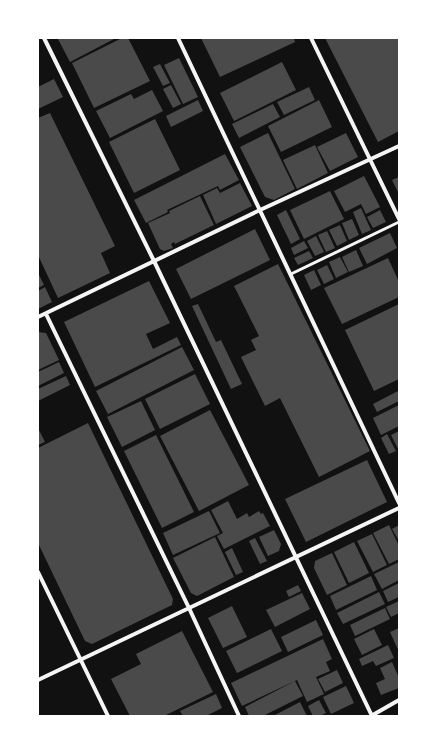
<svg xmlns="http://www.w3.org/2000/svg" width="437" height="754" font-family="Arial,sans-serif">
<rect width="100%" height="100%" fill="#111"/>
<path fill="#4a4a4a" d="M59,38H116L70,62L58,39Z
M122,38H128L150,81L94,108L72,63Z
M201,38H294L295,42L220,77Z
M325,38H399V131L378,142Z
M179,58L198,97L183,104L164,65Z
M282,62L296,90L234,121L220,93Z
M160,64L170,83L163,86L153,67Z
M54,79L63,97L38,109V87Z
M171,85L181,104L173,108L163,89Z
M309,87L315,100L284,115L277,102Z
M152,90L163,111L110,138L96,111L131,94L134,99Z
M198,100L203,111L171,127L166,116Z
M319,100L332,127L281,152L268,126Z
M273,104L280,117L239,138L232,124Z
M50,113L115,246L101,253L110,273L58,298L38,255V118Z
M155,119L180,170L134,193L109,142Z
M268,133L295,189L274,200L265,197L240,147Z
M346,133L358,157L330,171L317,147Z
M315,145L328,173L297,189L283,160Z
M225,154L239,180L220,190L218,186L167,210L168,212L146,223L134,200Z
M364,176L380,207L366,214L361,204L345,212L334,191Z
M399,177V191L398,192L392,180Z
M240,183L252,206L216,224L203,195L217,188L220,193Z
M330,191L344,219L304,239L290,210Z
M200,196L214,225L175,244L174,242L171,244L173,248L164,251L160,249L148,223L170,213L169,211Z
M361,208L371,230L362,234L353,212Z
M286,210L300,239L291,244L277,215Z
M380,210L386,222L373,228L367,217Z
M352,219L359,235L349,240L342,223Z
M340,225L347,241L337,246L329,230Z
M255,229L270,260L191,299L176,269Z
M327,231L335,248L326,252L318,235Z
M390,233L397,248L367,264L359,248Z
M316,236L324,252L315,256L307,241Z
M304,241L308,248L294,255L291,248Z
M356,250L363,266L349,272L342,257Z
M309,251L313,258L298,265L294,258Z
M340,257L348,272L336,278L329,262Z
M388,258L399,282V297L342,324L324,288Z
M278,264L370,451L319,477L280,398L265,406L241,357L256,350L251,340L259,336L234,286Z
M327,265L334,279L324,284L317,270Z
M314,270L321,285L311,290L304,275Z
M38,273L44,285L38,288Z
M149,281L170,323L146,334L153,349L177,337L181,345L95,387L64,322Z
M45,287L52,302L38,309V291Z
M198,304L216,342L221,340L242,384L231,389L192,306Z
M399,304V379L374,391L345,330Z
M38,332L46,333L59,360L38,370Z
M182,347L194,370L108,414L96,391Z
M59,362L64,373L38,386V372Z
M195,374L210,404L160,429L145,399Z
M66,376L70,385L38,401V389Z
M398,391L399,401L377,412L373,404Z
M141,401L155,430L122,447L107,417Z
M399,405V426L381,435L373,418Z
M210,410L249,485L199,511L160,436Z
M88,423L173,599L172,605L92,644L85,641L38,543V448Z
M38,428L45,442L38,445Z
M399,431V451L391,435Z
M387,434L396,451L389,454L381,438Z
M156,435L194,512L162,528L124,451Z
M367,460L387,502L306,542L285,499Z
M228,501L237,519L247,513L249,517L259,511L261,514L263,513L270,526L224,549L217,536L223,533L211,510Z
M209,511L220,533L173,555L163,533Z
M389,525L399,546V559L389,564L373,533Z
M399,525V541L392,529Z
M274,530L281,544L279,551L268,556L259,537Z
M372,534L387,565L373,572L357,541Z
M215,537L234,577L197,596L191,593L173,558Z
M255,538L267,561L260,564L249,541Z
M354,542L369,573L349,583L334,552Z
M232,548L243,572L236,575L225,552Z
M332,553L347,585L327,595L314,568L315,561Z
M399,562V580L382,589L374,574Z
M371,576L377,590L336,610L330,596Z
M399,583V597L388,602L383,591Z
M298,585L301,591L289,597L286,591Z
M379,592L385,604L343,624L337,613Z
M302,593L310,609L275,627L266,610Z
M399,601V613L391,617L386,607Z
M232,606L247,637L223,648L208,618Z
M385,608L390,619L355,636L350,625Z
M316,620L323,635L288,652L281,637Z
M399,628V652L390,632Z
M271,629L282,651L237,673L226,651Z
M374,629L382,645L362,655L354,639Z
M182,631L213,692L164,716H130L111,679L141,664L136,654Z
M323,639L332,659L326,662L330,671L316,677L324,694L307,702L297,680L242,706L231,683Z
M388,645L394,658L376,666L373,661L362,666L359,659Z
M392,662L399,678V688L381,695L376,683L385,679L380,668Z
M337,670L343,683L325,692L318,679Z
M295,681L303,696L263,716H249L245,707Z
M346,686L354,703L331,714L323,697Z
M216,694L222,708L206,716H183L180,711Z
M319,700L326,713L320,716H313L308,706Z
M300,702L307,716H273Z"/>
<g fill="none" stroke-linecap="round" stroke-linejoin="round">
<path stroke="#f5f5f5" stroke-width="3" d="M291,274L399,222"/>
<path stroke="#f5f5f5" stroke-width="4" d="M44,38L154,261L372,716
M178,38L399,503
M311,38L399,219
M46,314L189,608L239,716
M38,317L260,210L399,146
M38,572L108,716
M38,680L399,508
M371,716L399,700"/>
</g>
<rect width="437" height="754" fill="none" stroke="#ffffff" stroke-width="78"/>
</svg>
